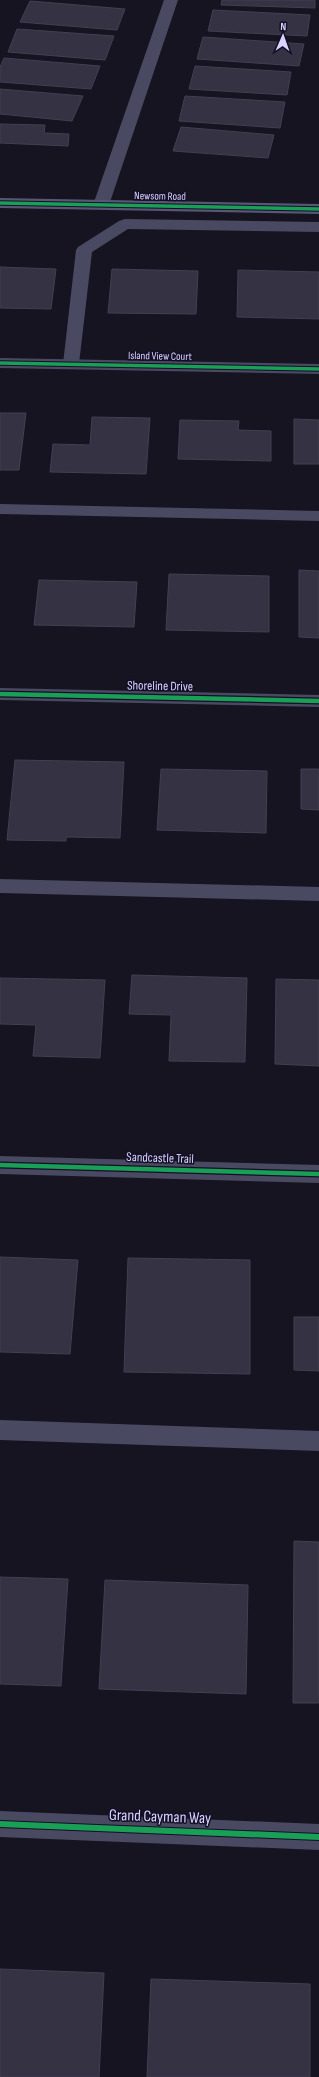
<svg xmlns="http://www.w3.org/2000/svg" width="319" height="2077" font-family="'Sofia Sans Condensed',sans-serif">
<rect width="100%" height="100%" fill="#161421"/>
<path fill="#343243" stroke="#433f54" d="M222,0H315V8L221,5Z
M30,1L125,9L117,30L20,22Z
M213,10L310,15L307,36L208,31Z
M17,29L114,36L105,60L8,52Z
M203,37L304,44L299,66L197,59Z
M4,58L100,66L91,89L0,82V67Z
M195,66L291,72L287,95L189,89Z
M0,89L83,96L72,121L0,114Z
M185,96L285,102L280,128L179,121Z
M0,124L45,125L44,133L69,134L68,146L0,143Z
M181,127L274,135L268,158L173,151Z
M0,267L56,269L51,309L0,308Z
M112,269L198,271L196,314L108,313Z
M238,270L319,272V319L237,317Z
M0,413H26L19,470H0Z
M92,417L150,418L146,474L50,472L53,444L90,445Z
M294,419L319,420V464H294Z
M180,420L239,421L238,430L271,431V461L178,459Z
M299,570L319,571V638L299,637Z
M169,574L269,576V632L166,630Z
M39,580L137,582L134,627L34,625Z
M15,760L124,762L120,838L66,837V841L7,840Z
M161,769L267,771L266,833L157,830Z
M301,769H319V810L301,809Z
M132,975L247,978L245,1062L169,1061L171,1015L129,1014Z
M0,978L105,980L100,1058L33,1056L36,1025L0,1024Z
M276,979L319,980V1066L275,1064Z
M0,1257L78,1260L70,1354L0,1352Z
M128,1258L250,1260V1374L124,1372Z
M294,1317H319V1371L294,1370Z
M294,1541L319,1542V1703H293Z
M0,1577L68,1579L61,1686L0,1684Z
M105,1580L248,1585L246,1694L99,1689Z
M0,1969L104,1973L99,2077H0Z
M151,1979L310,1984V2077H147Z"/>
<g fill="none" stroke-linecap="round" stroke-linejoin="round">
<path fill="#4a4962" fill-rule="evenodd" d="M164,0H178L109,205L107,208H95L93,205Z
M125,219L319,222V232L128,229L92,252L79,364L77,368L71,369L65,368L63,364L76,250L78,247L119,221Z
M0,504L319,511V521L0,514Z
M0,879L319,887V901L0,893Z
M0,1420L319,1431V1451L0,1440Z"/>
<path fill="#4a4962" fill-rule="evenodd" d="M0,358L319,364V374L0,368Z
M0,688L319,695V707L0,700Z
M0,1156L319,1165V1183L0,1174Z
M0,1811L319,1824V1850L0,1837Z"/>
<path fill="#575674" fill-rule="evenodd" d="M0,198L319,204V214L0,208Z"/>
<defs>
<path id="cycleway-far2" d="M0,203L319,209
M0,363L319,369"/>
<path id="cycleway-far1" d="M0,694L319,701
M0,1165L319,1174"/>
<path id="cycleway" d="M0,1824L319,1837"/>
</defs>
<use href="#cycleway-far2" stroke="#130f26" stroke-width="5.5"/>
<use href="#cycleway-far1" stroke="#130f26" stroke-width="7"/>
<use href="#cycleway" stroke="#130f26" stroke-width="8"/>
<use href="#cycleway-far2" stroke="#1a9f57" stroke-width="3.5"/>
<use href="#cycleway-far1" stroke="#1a9f57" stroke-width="4.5"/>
<use href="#cycleway" stroke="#1a9f57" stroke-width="6"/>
</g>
<g text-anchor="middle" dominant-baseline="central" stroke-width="3" stroke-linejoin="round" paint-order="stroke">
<g font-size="11" fill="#d9d4ff" stroke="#130f26">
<text transform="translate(160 196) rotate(1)">Newsom Road</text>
<text transform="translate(160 356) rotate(1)">Island View Court</text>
</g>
<g font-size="13" fill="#d9d4ff" stroke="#130f26">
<text transform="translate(160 686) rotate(1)">Shoreline Drive</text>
<text transform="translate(160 1158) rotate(2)">Sandcastle Trail</text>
</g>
<g font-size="16" fill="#d9d4ff" stroke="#130f26">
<text transform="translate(160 1817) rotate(2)">Grand Cayman Way</text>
</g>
</g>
<g transform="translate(283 36) rotate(2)" stroke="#130f26" stroke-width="3" paint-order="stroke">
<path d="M0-3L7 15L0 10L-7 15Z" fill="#d9d4ff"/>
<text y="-6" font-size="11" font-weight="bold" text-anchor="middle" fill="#d9d4ff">N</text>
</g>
</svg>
